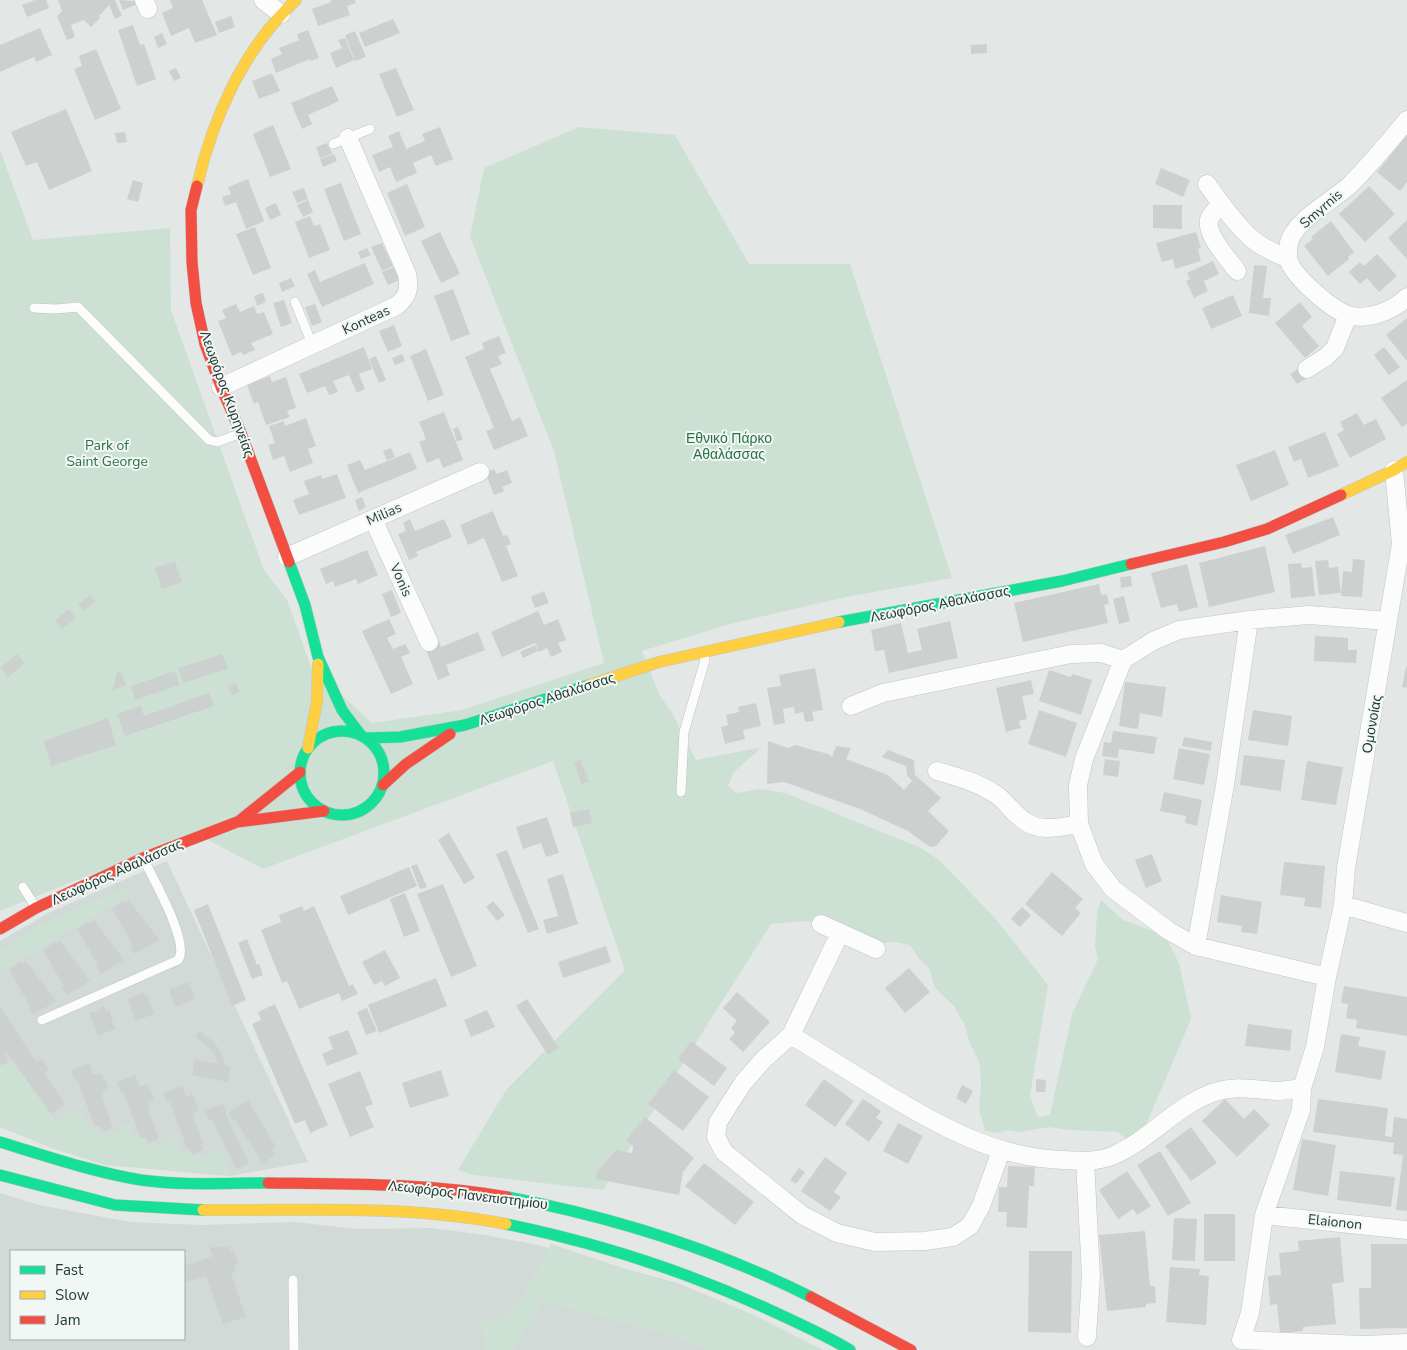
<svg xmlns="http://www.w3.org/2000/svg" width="1407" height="1350" font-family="'Nunito Sans',sans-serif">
<rect width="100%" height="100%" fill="#e3e8e6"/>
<path fill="#d1dad6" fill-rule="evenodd" d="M167,861L308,1162L230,1176L105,1165L52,1148L0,1127V941L50,912Z
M0,1193L39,1205L130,1222L201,1225L295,1222L356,1229L432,1228L485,1235L538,1245L677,1283L754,1315L821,1350H0ZM11,1251H184V1339H11Z"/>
<path fill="#cce1d3" d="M579,127L675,135L749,264H850L952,578L846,597L730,624L642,651L659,694L672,713L696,760L762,747L734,772L728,786L737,793L760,789L785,793L919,847L939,860L995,918L1048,985L1030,1096L1038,1117L1050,1115L1072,1014L1098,959L1095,946L1097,914L1101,900L1123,920L1159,933L1168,941L1179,963L1191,1019L1143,1132L1126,1139L1118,1132L1069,1130L1049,1127L1020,1132L1007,1130L1001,1133L985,1131L979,1109L981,1084L980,1064L969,1041L965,1026L954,1006L935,988L929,968L919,959L910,945L894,942L870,945L831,924L804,921L771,924L603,1190L473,1175L458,1170L506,1090L625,970L553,761L263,869L195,833L0,911V150L33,240L170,228L171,310L264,570L287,600L311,667L372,723L462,710L604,663L554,451L470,237L484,168Z
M128,888L131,894L0,972V952C41,920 80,906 128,888Z
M14,1061L56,1121L70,1111L84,1115L91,1130L98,1128L100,1134L107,1132L108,1134L123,1129L122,1126L129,1123L134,1136L142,1134L147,1145L154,1143L155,1146L169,1141V1136L174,1135L179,1151H181L182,1154L191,1151L194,1157L199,1156L200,1158L221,1151L230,1174L107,1165L53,1148L0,1125V1066Z
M551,1244L698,1293L758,1317L823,1350H708L668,1335L543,1302L513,1350H483L484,1347L481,1322C491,1321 502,1319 510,1312C523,1299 541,1262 551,1244Z"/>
<path fill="#ccd1cf" d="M35,0H46L49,8L27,17L22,5Z
M58,0H115L122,16L115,19L109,5L99,16L100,18L91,27L84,20L71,25L75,37L67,40L57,16L62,11Z
M119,0L134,1L137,0L143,9L138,11L136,5L123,10Z
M170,0H202L217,35L195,43L189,28L171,36L162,13L173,8Z
M330,0H355L356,3L347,6L350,15L318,26L312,9L331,2Z
M231,16L235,27L219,33L215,22Z
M393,19L400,33L365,47L359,33Z
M133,25L140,45L144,44L156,79L137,86L118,30Z
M40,28L52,55L36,62L34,57L0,72V45Z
M308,30L319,58L311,61L310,59L276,73L271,59L282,54L279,48L299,40L297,34Z
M355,31L366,57L355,61L345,35Z
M162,33L167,44L158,48L154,37Z
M345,38L354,60L336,68L330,53L342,48L338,40Z
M987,44V53L971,54V45Z
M96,49L121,109L95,120L74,69L82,66L79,56Z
M176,68L181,78L174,81L169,71Z
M396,68L414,110L397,117L379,74Z
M272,73L280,91L259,99L252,81Z
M332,86L339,101L308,115L312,124L302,129L291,103Z
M66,109L92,171L49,190L37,162L26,166L11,132Z
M273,125L291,169L270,177L253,134Z
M440,127L453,159L436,166L431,155L413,163L417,173L396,182L390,167L379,172L372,155L393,147L388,136L399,131L406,149L425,141L422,134Z
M125,132L127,142L117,143L115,133Z
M1407,135V182L1400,191L1377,172Z
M327,143L332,154L320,158L316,147Z
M334,154L337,161L323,167L320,159Z
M1161,168L1190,180L1183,197L1155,184Z
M248,179L264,221L246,229L236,202L225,206L222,197L231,194L228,187Z
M133,180L143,183L138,202L127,199Z
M341,183L361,234L344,241L324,189Z
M407,184L425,227L405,236L387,193Z
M1369,186L1395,214L1365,242L1339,214Z
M304,188L308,199L297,203L292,192Z
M308,200L313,212L303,217L297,205Z
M276,203L281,215L270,220L265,208Z
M1153,205H1182V229L1153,228Z
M310,216L314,226L320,224L330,250L309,258L295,222Z
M1407,220V259L1388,238Z
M1331,221L1354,252L1348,257L1349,259L1328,276L1304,246L1313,239L1311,237Z
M255,227L271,268L253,275L236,234Z
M440,232L460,274L441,283L421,241Z
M1196,232L1201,248L1198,249L1201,261L1175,269L1173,259L1162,262L1156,243Z
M382,243L393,266L382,271L371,247Z
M367,248L371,255L361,259L358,252Z
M1377,254L1397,276L1379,292L1367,278L1360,284L1349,272L1360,262L1364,266Z
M1213,261L1219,274L1204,281L1208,291L1194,298L1186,281L1190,279L1187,273Z
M365,263L374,284L322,307L307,274L315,270L320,282Z
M1254,265L1267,266L1263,298H1271L1269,316L1249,313Z
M394,267L400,280L388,285L382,272Z
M291,278L295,286L282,292L279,283Z
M453,289L470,334L451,341L434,296Z
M263,293L266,302L257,306L254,296Z
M1233,295L1242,316L1211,329L1202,308Z
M284,300L292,323L281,327L273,303Z
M1300,302L1312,317L1302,326L1319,346L1305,358L1275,323Z
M236,304L240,312L254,306L257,314L264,312L273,334L251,343L255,350L243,355L241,352L232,356L218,321L226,318L222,310Z
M315,304L322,322L312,326L305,307Z
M1407,318V361L1386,335Z
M394,325L402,346L388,352L379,331Z
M499,336L506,353L498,356L502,364L490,369L512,421L520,417L528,436L494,450L486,431L494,428L465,357L484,349L482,343Z
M364,347L372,369L359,374L365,389L357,393L349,375L333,381L338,392L329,395L325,386L307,393L299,374Z
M1384,347L1400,367L1389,375L1374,355Z
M426,349L444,395L428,401L410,356Z
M402,354L405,361L395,365L392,358Z
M376,356L386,380L379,383L369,359Z
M1302,366L1309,377L1297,384L1290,374Z
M270,376L272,382L286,377L296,408L287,411L290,417L266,425L258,402L254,404L247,385Z
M1407,380V424L1402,427L1381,398Z
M444,412L463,460L443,468L439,458L427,463L419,442L426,439L419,422Z
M1357,413L1364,425L1376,419L1386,439L1350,458L1337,434L1344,430L1340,422Z
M306,418L316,446L308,449L313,463L290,472L284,456L273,460L268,445L275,443L269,426L284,421L285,426Z
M458,427L463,439L457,442L453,429Z
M1325,432L1339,466L1308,478L1301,459L1294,462L1288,447Z
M391,448L395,457L387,460L383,451Z
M1275,450L1289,485L1251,501L1236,465Z
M410,452L417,469L358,493L347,465L360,460L365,470Z
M494,469L497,474L507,470L512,483L502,487L504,491L494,495L485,472Z
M337,474L346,498L299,515L293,500L309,494L304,481L321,475L322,479Z
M362,497L366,507L359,511L355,500Z
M493,511L503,536L507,535L511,544L506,546L518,576L502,582L484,538L468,545L460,525Z
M1333,517L1340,535L1293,554L1285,535Z
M410,519L415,531L444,519L452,537L416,552L418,556L409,560L398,534L406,531L403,523Z
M1265,546L1275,592L1209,607L1199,563Z
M367,550L378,575L358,584L356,579L335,587L333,581L326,584L320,569Z
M1353,559L1365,560L1362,597L1341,596L1343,571L1352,572Z
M1328,560L1329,568L1338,567L1341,593L1319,595L1315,561Z
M175,561L182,582L162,589L155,568Z
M1301,563L1302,568L1312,567L1315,596L1291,598L1288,564Z
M1187,564L1198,607L1179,612L1177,604L1161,608L1151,573Z
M1131,576L1132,586L1121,588L1120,577Z
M1099,584L1101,595L1107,594L1109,604L1104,605L1108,623L1023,642L1014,603Z
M392,590L401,613L391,617L382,594Z
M544,591L549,603L535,608L531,597Z
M90,595L95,602L83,611L78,604Z
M1124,596L1130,621L1119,624L1113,599Z
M69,609L76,618L62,629L55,620Z
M538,611L544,625L558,619L566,640L558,643L562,652L551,657L547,648L539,652L535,643L502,657L491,632Z
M389,619L396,634L387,638L393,649L405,644L410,653L401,657L413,684L391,694L362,631Z
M950,621L958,658L889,673L884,650L875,651L871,630L901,623L908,653L922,650L917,629Z
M478,632L485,650L446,665L450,675L438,680L425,647L439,641L441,647Z
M1315,636L1348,638V650H1357L1356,663L1314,661Z
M535,645L538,651L523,658L520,652Z
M17,654L25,663L8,677L0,668Z
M222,654L228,669L183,683L178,668Z
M1406,667H1407V688L1402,687Z
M815,668L823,710L812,712L814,721L805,722L803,712L795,714L794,707L783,709L785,723L774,725L767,688L781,686L779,675Z
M1049,670L1071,677L1072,674L1092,680L1081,715L1039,701Z
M175,671L180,685L135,700L131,686Z
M121,672L126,685L112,691L117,673Z
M1031,680L1034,694L1022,696L1027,719L1019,721L1021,728L1006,732L996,688Z
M1125,682L1166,687L1162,717L1140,713L1138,729L1119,726Z
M236,683L240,692L232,695L228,686Z
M209,693L214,706L125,736L117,714L141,706L144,716Z
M756,703L761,726L743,730L745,739L725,744L721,727L728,725L726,715L739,712L738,707Z
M1039,710L1077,723L1066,757L1028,744Z
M1253,710L1292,716L1288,746L1248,740Z
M108,718L116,745L51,766L44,741Z
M1113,731L1157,737L1154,754L1119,749L1118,758L1102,756L1104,742L1111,743Z
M1184,737L1212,742L1211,751L1182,746Z
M768,741L788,748L795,745L828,754L832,757L836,746L851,748L846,759L888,775L904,790L912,781L907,775L906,766L882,757L888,750L914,760L915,775L941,798L928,811L949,831L936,846L930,847L908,831L860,809L784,782L767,784Z
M1179,748L1210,754L1204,785L1173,779Z
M1244,755L1285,760L1281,791L1240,785Z
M1105,759L1120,761L1118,777L1103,775Z
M581,760L589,782L581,784L574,762Z
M1307,761L1343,767L1336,805L1301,800Z
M1164,792L1202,800L1197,826L1185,823L1186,816L1160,811Z
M589,809L592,823L573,827L570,813Z
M547,817L559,853L546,857L541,843L523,849L516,827Z
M449,833L475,878L464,884L438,840Z
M507,850L539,929L528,933L496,854Z
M1152,854L1162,881L1146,888L1135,860Z
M1284,862L1325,866L1321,908L1304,906L1305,898L1280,895Z
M417,864L427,887L420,889L411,866Z
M409,867L417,886L348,915L340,896Z
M1052,872L1083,899L1075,908L1081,913L1062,936L1025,904Z
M563,874L578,924L547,934L543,920L558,916L547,879Z
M443,884L477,966L451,977L417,894Z
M405,893L420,931L404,937L390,899Z
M1221,895L1262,902L1257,934L1241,932L1242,926L1217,922Z
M129,900L159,940L135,954L130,946L133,945L112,909L123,901L125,903Z
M493,901L505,915L497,921L486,907Z
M208,904L246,1000L232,1006L194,910Z
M302,906L304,911L314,906L349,986L353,984L358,994L342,1001L339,993L299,1009L287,981L282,983L261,930L281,922L279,915Z
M1022,907L1031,915L1020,927L1011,919Z
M94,920L124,960L101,974L96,966L98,965L77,929L88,922L90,923Z
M247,939L257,965L259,964L263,975L252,979L238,943Z
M60,941L90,981L67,995L61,987L64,986L43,950L54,942L56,944Z
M606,946L611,962L563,978L558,962Z
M385,950L400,978L385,986L382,981L374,985L362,962Z
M26,961L56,1001L33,1015L28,1007L30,1006L9,970L20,962L22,964Z
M909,968L930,992L905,1013L885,988Z
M436,978L447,1006L379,1033L368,1005Z
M189,982L195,999L175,1007L169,989Z
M1344,986L1407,997V1036L1356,1028L1357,1020L1346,1018L1348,1004L1341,1003Z
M143,992L145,996L147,995L154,1014L135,1021L128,999Z
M737,992L770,1022L743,1052L729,1039L735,1033L731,1028L737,1021L723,1008Z
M527,999L559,1048L548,1055L516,1006Z
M275,1004L328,1125L310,1133L305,1120L295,1124L252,1024L261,1020L258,1012Z
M0,1006L36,1062L42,1059L49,1070L44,1073L65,1104L51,1114L4,1049L9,1063L0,1065Z
M104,1006L106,1011L109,1010L115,1029L98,1036L89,1013L99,1010L98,1008Z
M367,1008L377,1031L366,1035L357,1012Z
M487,1010L495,1027L471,1037L464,1020Z
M1248,1024L1292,1030L1290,1051L1245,1046Z
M348,1030L358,1054L327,1066L322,1054L333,1049L328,1037Z
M199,1031L214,1042L220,1051L226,1066L230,1067L228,1082L192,1075L195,1060L218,1064L216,1057L211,1050L195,1036Z
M1341,1034L1360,1037L1358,1046L1386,1051L1381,1080L1335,1072Z
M691,1041L727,1068L714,1086L678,1059Z
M89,1063L93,1075L100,1073L104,1077L108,1088L102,1091L103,1100L113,1128L102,1131L100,1125L95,1127L77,1079L74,1080L71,1070Z
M441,1070L449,1096L410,1108L402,1083Z
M674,1070L709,1097L683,1131L648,1104Z
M360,1071L373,1104L365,1107L374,1127L350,1137L328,1084Z
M135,1075L140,1087L146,1084L150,1088L154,1100L148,1102L149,1112L159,1139L149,1143L146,1137L141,1139L123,1091L120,1092L117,1082Z
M824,1079L854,1101L835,1127L805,1105Z
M1036,1079L1046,1080L1045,1092H1036Z
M962,1085L973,1091L966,1104L956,1098Z
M182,1086L186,1097L193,1095L199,1111L192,1113L203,1144H201L203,1150L192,1155L190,1149H187L170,1101L167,1102L163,1093Z
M863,1099L881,1111L876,1118L883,1122L869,1142L845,1124Z
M1225,1099L1244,1119L1254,1109L1270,1125L1237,1157L1202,1121Z
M1318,1099L1388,1108L1385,1136L1392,1137L1394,1117L1407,1119V1211L1396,1210L1403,1155L1393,1154L1394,1143L1313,1132Z
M248,1100L276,1147L272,1150L275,1155L263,1163L235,1120L233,1121L228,1113Z
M223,1103L231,1127L249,1163L236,1169L212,1119L209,1120L205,1111Z
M645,1117L694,1158L683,1172L679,1195L596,1179L597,1172L616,1150L632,1153L633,1146L626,1140Z
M898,1123L923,1136L908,1164L883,1151Z
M1191,1127L1217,1163L1191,1181L1165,1146Z
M1302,1139L1336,1145L1328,1196L1293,1190Z
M1160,1151L1191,1203L1168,1216L1137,1165Z
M825,1157L847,1173L834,1192L841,1197L830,1211L801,1191Z
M704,1163L754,1202L735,1225L685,1186Z
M1008,1166L1035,1167L1034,1186H1029L1027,1228L1006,1227L1007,1212H998L999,1187H1007Z
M799,1168L805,1172L796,1184L790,1180Z
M1127,1171L1151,1206L1137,1215L1133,1209L1118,1219L1099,1190Z
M1340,1171L1395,1177L1391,1207L1337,1200Z
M1204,1214H1235V1261H1204Z
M1174,1218L1197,1219L1195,1261L1172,1260Z
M1145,1231L1150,1286H1155L1156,1303L1146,1304V1307L1107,1311L1099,1235Z
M1340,1237L1344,1282L1332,1284L1336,1324L1303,1327V1331L1280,1333L1277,1304L1270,1305L1268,1276L1281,1275L1279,1253L1299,1251L1298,1241Z
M1371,1244H1407V1328L1360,1329L1359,1288H1371Z
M221,1246L223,1248L229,1246L230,1251L234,1250L238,1264L234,1266L236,1271L231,1274L246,1317L223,1324L206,1276L184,1283V1266L213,1256L209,1248Z
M1029,1251H1072L1071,1333L1028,1332Z
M1170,1267L1200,1269L1199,1275L1209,1276L1206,1325L1166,1322Z"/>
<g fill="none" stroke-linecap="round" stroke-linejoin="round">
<defs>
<path id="lane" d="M333,144L370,129
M295,302L312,344
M34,308L56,309L78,307L209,440L217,442L239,434
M681,792L684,732L705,660L704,655
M23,887L36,908
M42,1020L178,960C191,944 152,877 143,858
M293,1280L294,1350"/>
<path id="street" d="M144,0L148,9
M263,0L281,14
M1407,120C1390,141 1371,163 1352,183C1336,199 1294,220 1289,243C1288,247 1288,254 1288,258C1291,275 1331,309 1348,315C1367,321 1393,311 1407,297
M1207,184C1220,202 1234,223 1251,238C1262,248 1276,253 1288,259
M1222,205C1217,209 1211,213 1209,220C1206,236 1228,258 1237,271
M1307,369L1326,357L1335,348L1348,315
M221,387L396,306C408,297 410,288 407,274L348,138
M373,519L429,642
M287,557L480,472
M851,706L883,693L1071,654L1101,653L1123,660
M937,771C958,777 980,783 998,796C1007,803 1013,813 1023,820C1039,833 1060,827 1079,824
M1343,905L1407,923
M821,924L876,949
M1196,946L1225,785L1249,620
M1327,977L1343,905L1346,868L1401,544L1394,470
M791,1035L840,933
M1302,1088L1301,1110L1264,1215L1250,1313L1241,1340L1364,1345L1407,1343
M1001,1151L981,1206L970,1226L953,1237L924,1241L875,1242L837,1233L802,1215L724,1152L716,1137L718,1122L743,1083L764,1059L791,1035C820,1053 849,1071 878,1089C936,1124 994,1158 1063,1160C1079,1161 1097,1162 1112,1156C1149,1141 1174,1107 1212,1093C1235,1085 1251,1089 1275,1091C1284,1091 1293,1089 1302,1088L1315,1047L1327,977L1196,946L1169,931L1113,889L1094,864L1079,824L1078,785L1084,759L1123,660L1153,641L1179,630L1249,620L1309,615L1388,621
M1085,1161L1091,1276L1087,1337
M1264,1215L1407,1230"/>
<path id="fast" d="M289,562L305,605L318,657L342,710L360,734
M839,622L1062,581L1131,564
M300 773a42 42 0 1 1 84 0a42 42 0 1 1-84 0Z
M366,738L400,737L465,725L589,685
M0,1142C46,1156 93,1172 141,1180C183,1186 226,1183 268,1183
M0,1175L115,1205L203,1210
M507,1197C612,1217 715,1249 811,1297
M506,1224C598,1243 686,1271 772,1311C798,1323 825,1335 850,1350"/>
<path id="slow" d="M197,186C213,117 244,48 296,0
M1341,495L1394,470L1407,462
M589,685L659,662L839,622
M308,748L317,701L318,664
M203,1210C304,1211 406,1204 506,1224"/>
<path id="jam" d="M197,186L191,210L192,262L196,303L205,344L221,387L241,433L289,562
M1131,564L1224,542L1267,529L1341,495
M383,785L406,764L450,734
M239,821L300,772
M0,929L36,908L143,858L237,822L324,811
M268,1183C348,1184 428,1183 507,1197
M811,1297L911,1350"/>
</defs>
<use href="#lane" stroke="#c0c5c3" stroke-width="10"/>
<use href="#street" stroke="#c0c5c3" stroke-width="19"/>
<use href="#fast" stroke="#bfc6c3" stroke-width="12"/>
<use href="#slow" stroke="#bfc6c3" stroke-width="12"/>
<use href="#jam" stroke="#bfc6c3" stroke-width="12"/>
<use href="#lane" stroke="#fbfcfb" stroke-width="9"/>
<use href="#street" stroke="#fbfcfb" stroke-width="18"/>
<use href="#fast" stroke="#16e098" stroke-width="11"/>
<use href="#slow" stroke="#ffcf43" stroke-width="11"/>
<use href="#jam" stroke="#f24e42" stroke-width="11"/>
</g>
<g text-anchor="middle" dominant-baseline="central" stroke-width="4" stroke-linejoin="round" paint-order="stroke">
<g font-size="14" fill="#223b34" stroke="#f1f7f4">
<text transform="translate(1321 209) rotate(-41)">Smyrnis</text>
<text transform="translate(366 320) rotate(-25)">Konteas</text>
<text transform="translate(227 394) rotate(70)">Λεωφόρος Κυρηνείας</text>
<text transform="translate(384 514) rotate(-24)">Milias</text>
<text transform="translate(401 580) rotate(66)">Vonis</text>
<text transform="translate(940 604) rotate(-11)">Λεωφόρος Αθαλάσσας</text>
<text transform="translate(547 699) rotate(-18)">Λεωφόρος Αθαλάσσας</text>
<text transform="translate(1372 724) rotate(-80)">Ομονοίας</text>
<text transform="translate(117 872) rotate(-24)">Λεωφόρος Αθαλάσσας</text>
<text transform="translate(468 1195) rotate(7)">Λεωφόρος Πανεπιστημίου</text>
<text transform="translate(1335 1222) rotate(6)">Elaionon</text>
</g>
<g font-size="14" fill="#2d7048" stroke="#f1f7f4">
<text x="729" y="438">Εθνικό Πάρκο<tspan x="729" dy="16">Αθαλάσσας</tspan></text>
<text x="107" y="445">Park of<tspan x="107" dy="16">Saint George</tspan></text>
</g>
</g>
<rect x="10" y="1250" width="175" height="90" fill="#f1f7f4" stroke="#9eaca7"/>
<rect x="20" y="1266" width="25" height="8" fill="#16e098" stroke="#9eaca7"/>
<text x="55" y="1275" font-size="15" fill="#223b34">Fast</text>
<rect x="20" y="1291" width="25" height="8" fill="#ffcf43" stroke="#9eaca7"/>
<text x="55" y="1300" font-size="15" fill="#223b34">Slow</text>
<rect x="20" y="1316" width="25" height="8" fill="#f24e42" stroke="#9eaca7"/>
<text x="55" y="1325" font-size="15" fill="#223b34">Jam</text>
</svg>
